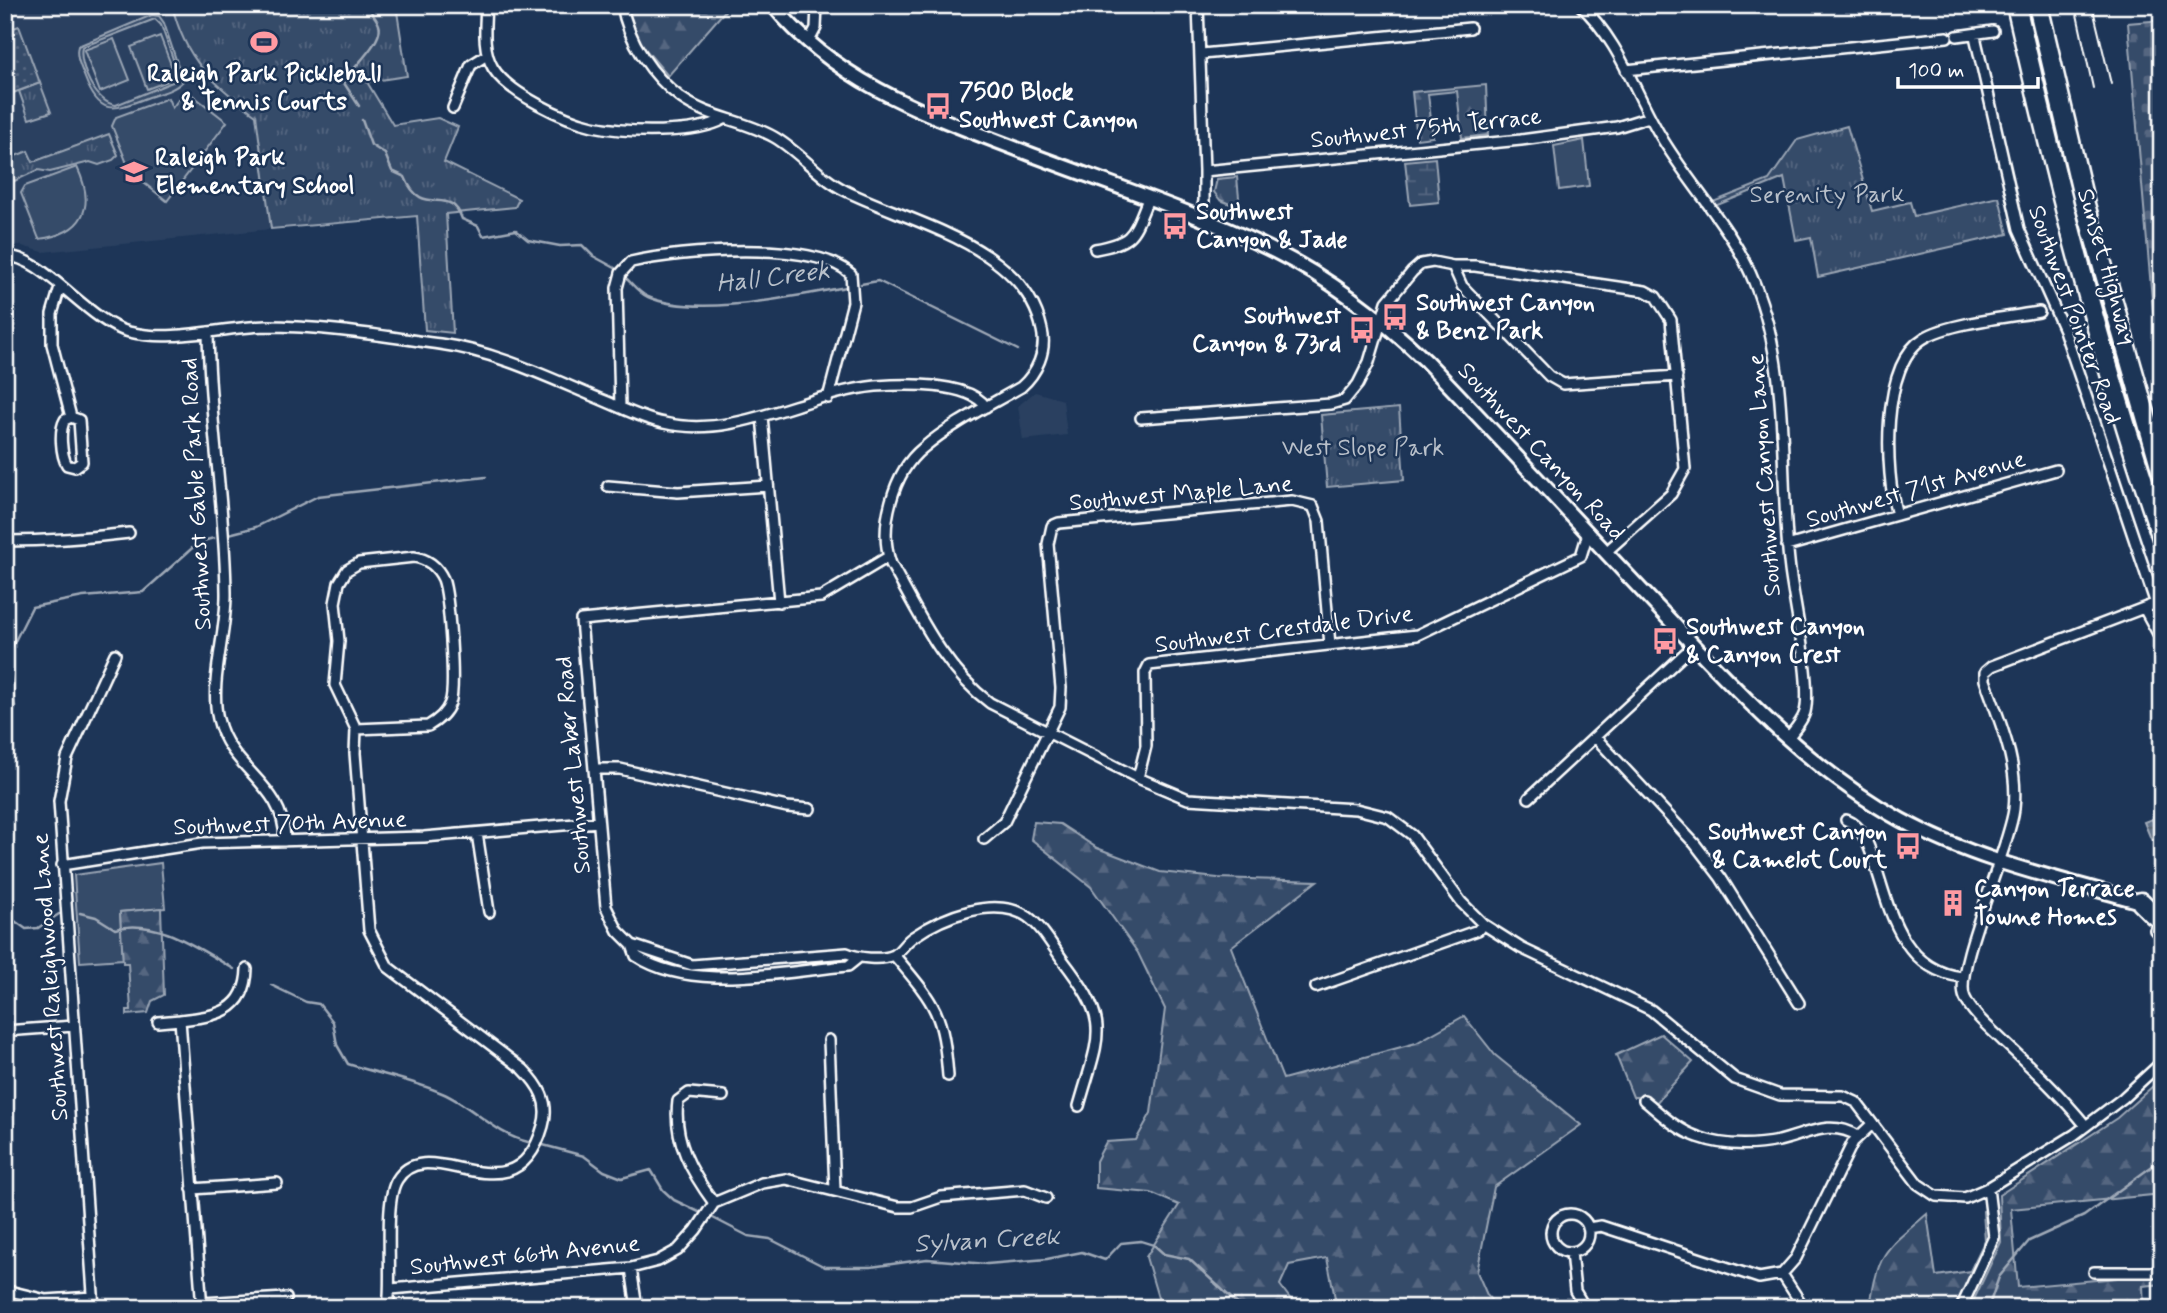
<svg xmlns="http://www.w3.org/2000/svg" width="2167" height="1313" font-family="Mynerve,sans-serif">
<defs>
<pattern id="forest-firs" width="22" height="20" patternUnits="userSpaceOnUse" patternTransform="scale(1.75)"><rect width="22" height="20" fill="#364b69"/><path d="M5 1l3.5 6h-7zM16 11l3.5 6h-7z" fill="#546680"/></pattern>
<pattern id="wetland-marsh" width="20" height="14" patternUnits="userSpaceOnUse" patternTransform="scale(1.75)"><rect width="20" height="14" fill="#364b69"/><path d="M1 5h8M5 5V1M11 12h8M15 12V8" fill="none" stroke="#546680"/></pattern>
<pattern id="cemetery-stones" width="16" height="16" patternUnits="userSpaceOnUse" patternTransform="scale(1.75)"><rect width="16" height="16" fill="#364b69"/><path d="M2 7V4a2 2 0 0 1 4 0v3zM10 15v-3a2 2 0 0 1 4 0v3z" fill="#546680"/></pattern>
<pattern id="park-tufts" width="24" height="20" patternUnits="userSpaceOnUse" patternTransform="scale(1.75)"><rect width="24" height="20" fill="#364b69"/><path d="M3 7l-1-3M5 7V3M7 7l1-3M15 17l-1-3M17 17v-4M19 17l1-3" fill="none" stroke="#546680"/></pattern>
<pattern id="garden-dots" width="8" height="8" patternUnits="userSpaceOnUse" patternTransform="scale(1.75)"><rect width="8" height="8" fill="#364b69"/><path d="M2 2h.1M6 6h.1" fill="none" stroke="#546680" stroke-width="1.8" stroke-linecap="round"/></pattern>
<pattern id="water-rules" width="6" height="5" patternUnits="userSpaceOnUse" patternTransform="scale(1.75)"><rect width="6" height="5" fill="#617289"/><path d="M0 2.5h6" fill="none" stroke="#555d67"/></pattern>
</defs>
<rect width="100%" height="100%" fill="#1d3557"/>
<filter id="ink" filterUnits="userSpaceOnUse"><feTurbulence type="fractalNoise" baseFrequency=".0143" numOctaves="2"/><feDisplacementMap in="SourceGraphic" scale="14" xChannelSelector="R" yChannelSelector="G"/><feConvolveMatrix kernelMatrix="1 2 1 2 8 2 1 2 1" color-interpolation-filters="sRGB"/></filter>
<g filter="url(#ink)">
<path fill="#2a4161" d="M5,5H172L176,24L218,88L256,114L271,229L43,252L5,241Z
M1035,392L1063,400L1067,435L1023,440L1018,406Z"/>
<path fill="#364b69" stroke="#9aa5b4" stroke-width="2" fill-rule="evenodd" d="M152,15L159,16L164,23L183,81C175,90 161,93 149,97C115,110 100,118 85,78C81,67 75,57 78,46ZM155,19L161,25L180,79L116,105C96,104 78,65 82,47Z
M160,36L176,78L147,89L131,47Z
M114,39L130,80L100,92L84,50Z
M186,90L227,122L167,201L126,169L128,166L112,126L116,117L168,98L172,108Z
M1584,140L1589,186L1559,190L1554,146Z
M77,167C96,207 84,233 39,239L21,193L25,186Z
M161,863L165,908L120,912L123,959L80,962L74,875Z"/>
<path fill="url(#forest-firs)" stroke="#9aa5b4" stroke-width="2" d="M626,5H730L668,76L640,43Z
M1486,85L1488,135L1462,138L1457,91L1428,94L1433,137L1417,139L1412,92Z
M1237,177L1240,208L1220,200L1214,192L1217,179Z
M1034,822L1060,824L1097,848L1160,872L1218,878L1317,881L1231,947L1283,1079L1416,1043L1464,1016L1495,1055L1581,1125L1494,1187L1477,1272L1487,1295L1497,1308H1337L1327,1258L1289,1265L1280,1285L1297,1308H1161L1146,1257L1179,1205L1151,1193L1096,1188V1161L1106,1142L1136,1140L1151,1113L1165,1009L1138,953L1091,887L1031,839Z
M161,908L164,995L152,1001L148,1013L127,1015V1010H131L128,963H123L120,912Z
M1661,1034L1693,1062L1655,1104L1644,1097H1633L1616,1055Z
M2162,1078V1194L2011,1209L2018,1287L2162,1274V1284L2143,1286L2144,1308H1970L2001,1242L1999,1195L2117,1118Z
M1989,1210L1990,1235L1958,1308H1906L1899,1301L1893,1308H1870C1877,1252 1886,1249 1927,1214L1936,1276L1970,1271L1985,1240L1983,1211Z"/>
<path fill="url(#wetland-marsh)" stroke="#9aa5b4" stroke-width="2" d="M1435,158L1439,202L1410,205L1405,161Z"/>
<path fill="url(#cemetery-stones)" stroke="#9aa5b4" stroke-width="2" d="M2162,20V341L2153,311L2128,23Z"/>
<path fill="url(#park-tufts)" stroke="#9aa5b4" stroke-width="2" d="M172,5H396L407,76L367,82L393,125L438,118L458,127L444,162L519,199L515,207L446,214L453,333L425,330L417,216L271,229L256,115C212,83 185,60 172,5Z
M40,83L51,112L29,119L19,91Z
M1847,126L1872,211L1910,202L1914,216L1999,197L2008,234L1818,277L1811,237L1796,240L1784,178L1715,206L1713,202L1769,180L1797,140Z
M109,134L118,155L113,160L99,165L90,162L50,172L38,170L12,182L5,160L28,151L33,162Z
M1399,408L1404,480L1327,487L1321,415Z"/>
<path fill="url(#garden-dots)" stroke="#9aa5b4" stroke-width="2" d="M19,26L40,83L5,96V31Z"/>
<path fill="url(#water-rules)" stroke="#a0aab8" stroke-width="2" d="M2152,819L2162,835L2151,839L2144,822Z"/>
<g fill="none" stroke-linecap="round" stroke-linejoin="round">
<path stroke="#a0aab8" stroke-width="2.5" d="M359,106L344,83C349,70 385,41 379,25C377,18 370,13 368,5
M362,120L371,145L385,154L392,171L405,177C422,220 450,183 462,219L478,226L483,236L516,230L528,240L560,246L582,245L593,256L615,268
M627,279C633,285 640,294 648,297C697,318 794,296 846,287
M861,284L878,281L1018,350
M229,534L256,527L318,496L486,477
M5,750L15,707L8,655L32,607L83,597L143,592L199,542L214,538
M5,899L12,919L26,929L38,928L59,914
M80,913L96,917L115,929C157,917 200,950 234,969
M271,985L306,1002L319,1004L333,1022L337,1045L348,1064C379,1074 412,1080 442,1093C473,1106 494,1134 528,1142
M543,1145L584,1156L604,1171L622,1178L651,1170L663,1190L674,1200L699,1212
M713,1218L748,1236L770,1239L825,1267H871L927,1259L987,1264L1047,1259L1082,1252L1105,1260L1121,1243L1141,1241L1154,1245L1164,1254L1189,1259L1242,1308
M1273,1308H1284
M1988,1308L1999,1277L2029,1241L2084,1216L2162,1159"/>
<defs>
<path id="street" d="M486,5C485,26 482,50 493,68C508,93 565,120 593,126C626,133 696,135 724,119
M622,5C628,41 652,76 681,98C709,118 744,120 774,137C800,152 819,178 846,191C913,224 1025,246 1042,330C1047,351 1037,373 1021,387C988,406 951,424 923,448C893,472 878,528 891,564C919,614 943,668 990,703L1138,778L1188,799L1356,809L1388,817L1412,835L1461,902L1483,924L1521,948L1651,1010L1735,1079L1780,1095L1843,1096L1856,1102L1918,1184L1936,1196L1965,1198L1988,1188L2074,1135L2123,1098L2162,1062
M1198,5L1204,171V201L1200,218
M1580,5C1619,40 1634,91 1660,135C1689,185 1733,228 1754,282C1792,375 1778,473 1790,570C1794,603 1812,684 1805,712C1802,722 1794,730 1788,738
M1957,36L1993,31
M1975,36L2019,229L2064,330L2156,604
M808,43L816,28L817,5
M1202,54L1470,28
M1626,70L1947,37
M453,108L471,65L487,55
M1204,171L1521,140L1617,127L1649,117
M1095,249C1134,242 1133,235 1148,199
M5,256C43,255 88,322 129,332C174,343 222,327 266,326C324,326 383,336 440,344C498,352 551,379 605,401C624,409 643,419 664,423C737,440 805,393 876,386C905,384 969,382 986,407
M1453,266L1462,286L1549,376L1563,384L1677,376
M60,287L52,314V344L71,417
M208,332C209,419 225,506 226,592C227,633 209,681 218,719C230,771 285,783 285,841
M620,407L617,288L621,273L631,262C679,251 813,239 851,274L853,302L828,398
M762,416L779,602
M71,417L79,420L82,462L75,467L67,465C61,455 59,430 65,420Z
M1141,418L1331,404L1345,400L1358,384L1369,362L1387,302L1412,272L1421,264L1433,262L1453,266H1475L1645,291L1656,297L1671,320L1685,469L1671,494L1606,552
M608,486L678,492L768,486
M1897,515C1885,473 1880,364 1924,338C1948,323 2009,317 2039,312
M5,541C46,541 88,538 129,533
M1787,546L2056,470
M414,557C428,559 437,566 443,579C449,595 456,688 450,703C446,714 437,721 428,726L356,729L335,685L339,641L335,603L339,583L347,570L359,563Z
M2144,608L2162,641
M356,729L355,753L369,930L388,967L523,1069C539,1085 550,1102 543,1126C515,1225 428,1128 397,1180C383,1202 393,1276 388,1308
M1595,737L1695,844L1721,878L1799,1003
M594,769H620L787,807L810,809
M1138,778L1146,746L1145,673L1149,665L1417,635L1581,556L1588,533
M1529,798L1694,645
M1846,820C1889,832 1871,967 1962,977
M477,833L489,912
M984,839L1004,822L1060,707L1061,688L1048,544L1052,526L1059,523L1292,501L1313,506L1319,521L1330,645
M62,865L202,843L424,837L598,822
M2155,930L2162,932
M632,945L692,965L847,953C858,958 881,961 894,955C900,952 906,941 913,937C942,917 995,895 1028,917C1042,927 1052,945 1062,959C1112,1024 1100,1032 1079,1106
M894,955C935,1004 943,1011 948,1076
M858,958L848,966C783,971 692,993 636,956L632,945L618,931L606,907L581,620L821,597L888,557
M1316,987L1478,930L1483,924
M158,1022L180,1020
M5,1031L74,1026
M829,1040L835,1190
M1644,1100C1661,1114 1677,1130 1698,1137C1723,1146 1753,1146 1779,1141C1808,1134 1830,1119 1858,1136
M2086,1126C2061,1095 2033,1069 2004,1042C1991,1029 1973,1015 1965,998C1952,971 2009,850 2014,809C2019,763 2000,723 1985,680V672L1992,666L2162,601
M192,1189L277,1183
M714,1203C691,1172 673,1140 678,1101L689,1093L723,1096
M1551 1233a19 19 0 1 1 38 0a19 19 0 1 1-38 0Z
M1588,1228L1601,1226L1759,1278L1782,1274L1796,1258L1853,1142L1872,1124
M1571,1252L1575,1291L1585,1308
M631,1268L637,1308
M2094,1272H2162
M1782,1274L1804,1308
M391,1289L631,1268L658,1261L678,1250L696,1230L714,1203L762,1183L786,1179L898,1207H912L941,1197L1025,1190L1046,1198
M5,1290L46,1300L93,1297
M202,1303L286,1298
M94,1308L59,801L67,758L115,654
M202,1308L180,1020C216,1016 246,1012 247,969
M1961,1308L1994,1237L1988,1188"/>
<path id="secondary" d="M773,5C840,87 935,117 1030,154C1112,185 1198,213 1276,252C1332,280 1381,318 1426,361C1507,445 1585,531 1666,616C1738,692 1808,769 1901,820C1976,861 2060,879 2141,902"/>
<path id="highway" d="M2016,5C2057,185 2102,363 2162,538
M2038,5L2084,201L2162,472
M2141,902L2154,915L2162,917"/>
</defs>
<use href="#street" stroke="#fff" stroke-width="14"/>
<use href="#secondary" stroke="#fff" stroke-width="18"/>
<use href="#highway" stroke="#fff" stroke-width="23"/>
<use href="#street" stroke="#1d3557" stroke-width="9"/>
<use href="#secondary" stroke="#1d3557" stroke-width="12"/>
<use href="#highway" stroke="#1d3557" stroke-width="18"/>
<path stroke="#fff" stroke-width="2" d="M2075,5L2093,88
M2092,5L2111,84"/>
</g>
</g>
<defs>
<symbol id="stadium-bare" viewBox="-9 -9 18 18"><path d="M0-5a6.5 5 0 1 0 0 10a6.5 5 0 1 0 0-10ZM-3.5-1.8h7v3.6h-7Z" fill="#ff9aa2" stroke="#1d3557" stroke-width="2.5" paint-order="stroke"/></symbol>
<symbol id="bus-bare" viewBox="-9 -9 18 18"><path d="M-5-6H5V4H4V6H2V4H-2V6H-4V4H-5ZM-3.5-4V0h7V-4ZM-3.5 1.2v1.5H-2V1.2ZM2 1.2v1.5H3.5V1.2Z" fill="#ff9aa2" stroke="#1d3557" stroke-width="2.5" paint-order="stroke"/></symbol>
<symbol id="school-bare" viewBox="-9 -9 18 18"><path d="M0-5L7-2L0 1L-7-2ZM-4 1L0 2.5L4 1V4Q0 6-4 4Z" fill="#ff9aa2" stroke="#1d3557" stroke-width="2.5" paint-order="stroke"/></symbol>
<symbol id="building-bare" viewBox="-9 -9 18 18"><path d="M-4-6H4V6H1V3H-1V6H-4ZM-2.5-4.3h1.7v1.8h-1.7ZM.8-4.3h1.7v1.8H.8ZM-2.5-1h1.7V.8h-1.7ZM.8-1h1.7V.8H.8Z" fill="#ff9aa2" stroke="#1d3557" stroke-width="2.5" paint-order="stroke"/></symbol>
</defs>
<g fill-rule="evenodd">
<use href="#stadium-bare" x="245" y="23" width="38" height="38"/>
<use href="#bus-bare" x="919" y="87" width="38" height="38"/>
<use href="#school-bare" x="115" y="153" width="38" height="38"/>
<use href="#bus-bare" x="1156" y="207" width="38" height="38"/>
<use href="#bus-bare" x="1376" y="298" width="38" height="38"/>
<use href="#bus-bare" x="1343" y="311" width="38" height="38"/>
<use href="#bus-bare" x="1646" y="622" width="38" height="38"/>
<use href="#bus-bare" x="1889" y="827" width="38" height="38"/>
<use href="#building-bare" x="1934" y="884" width="38" height="38"/>
</g>
<g text-anchor="middle" dominant-baseline="central" stroke-width="5" stroke-linejoin="round" paint-order="stroke">
<g font-size="24" font-weight="bold" fill="#fff" stroke="#1d3557" text-anchor="start">
<text x="264" y="74" text-anchor="middle">Raleigh Park Pickleball<tspan x="264" dy="28">&amp; Tennis Courts</tspan></text>
<text x="959" y="92">7500 Block<tspan x="959" dy="28">Southwest Canyon</tspan></text>
<text x="155" y="158">Raleigh Park<tspan x="155" dy="28">Elementary School</tspan></text>
<text x="1196" y="212">Southwest<tspan x="1196" dy="28">Canyon &amp; Jade</tspan></text>
<text x="1416" y="303">Southwest Canyon<tspan x="1416" dy="28">&amp; Benz Park</tspan></text>
<text x="1341" y="316" text-anchor="end">Southwest<tspan x="1341" dy="28">Canyon &amp; 73rd</tspan></text>
<text x="1686" y="627">Southwest Canyon<tspan x="1686" dy="28">&amp; Canyon Crest</tspan></text>
<text x="1887" y="832" text-anchor="end">Southwest Canyon<tspan x="1887" dy="28">&amp; Camelot Court</tspan></text>
<text x="1974" y="889">Canyon Terrace<tspan x="1974" dy="28">Towne Homes</tspan></text>
</g>
<g font-size="24" fill="#fff" stroke="#1d3557">
<text transform="translate(1426 129) rotate(-6)">Southwest 75th Terrace</text>
<text transform="translate(2106 267) rotate(74)">Sunset Highway</text>
<text transform="translate(2074 315) rotate(70)">Southwest Pointer Road</text>
<text transform="translate(1541 452) rotate(47)">Southwest Canyon Road</text>
<text transform="translate(1765 475) rotate(-94)">Southwest Canyon Lane</text>
<text transform="translate(1916 490) rotate(-16)">Southwest 71st Avenue</text>
<text transform="translate(197 494) rotate(-93)">Southwest Gable Park Road</text>
<text transform="translate(1181 494) rotate(-5)">Southwest Maple Lane</text>
<text transform="translate(1284 630) rotate(-7)">Southwest Crestdale Drive</text>
<text transform="translate(574 765) rotate(-95)">Southwest Laber Road</text>
<text transform="translate(290 824) rotate(-2)">Southwest 70th Avenue</text>
<text transform="translate(51 977) rotate(-94)">Southwest Raleighwood Lane</text>
<text transform="translate(525 1256) rotate(-6)">Southwest 66th Avenue</text>
</g>
<g font-size="24" fill="#b9c0ca" stroke="#1d3557">
<text x="1827" y="195">Serenity Park</text>
<text x="1363" y="448">West Slope Park</text>
</g>
<g font-size="26" font-style="italic" fill="#b8c0ca" stroke="#1d3557">
<text transform="translate(773 278) rotate(-7)">Hall Creek</text>
<text transform="translate(987 1241) rotate(-3)">Sylvan Creek</text>
</g>
</g>
<rect width="2167" height="1313" fill="none" stroke="#1d3557" stroke-width="28"/>
<rect x="14" y="14" width="2139" height="1285" fill="none" stroke="#fff" stroke-width="2.5" filter="url(#ink)"/>
<path d="M1898 77v10h140v-10" fill="none" stroke="#ffffff" stroke-width="3.5"/>
<text x="1908" y="77" font-size="21" fill="#ffffff" stroke="#1d3557" stroke-width="5" paint-order="stroke">100 m</text>
</svg>
